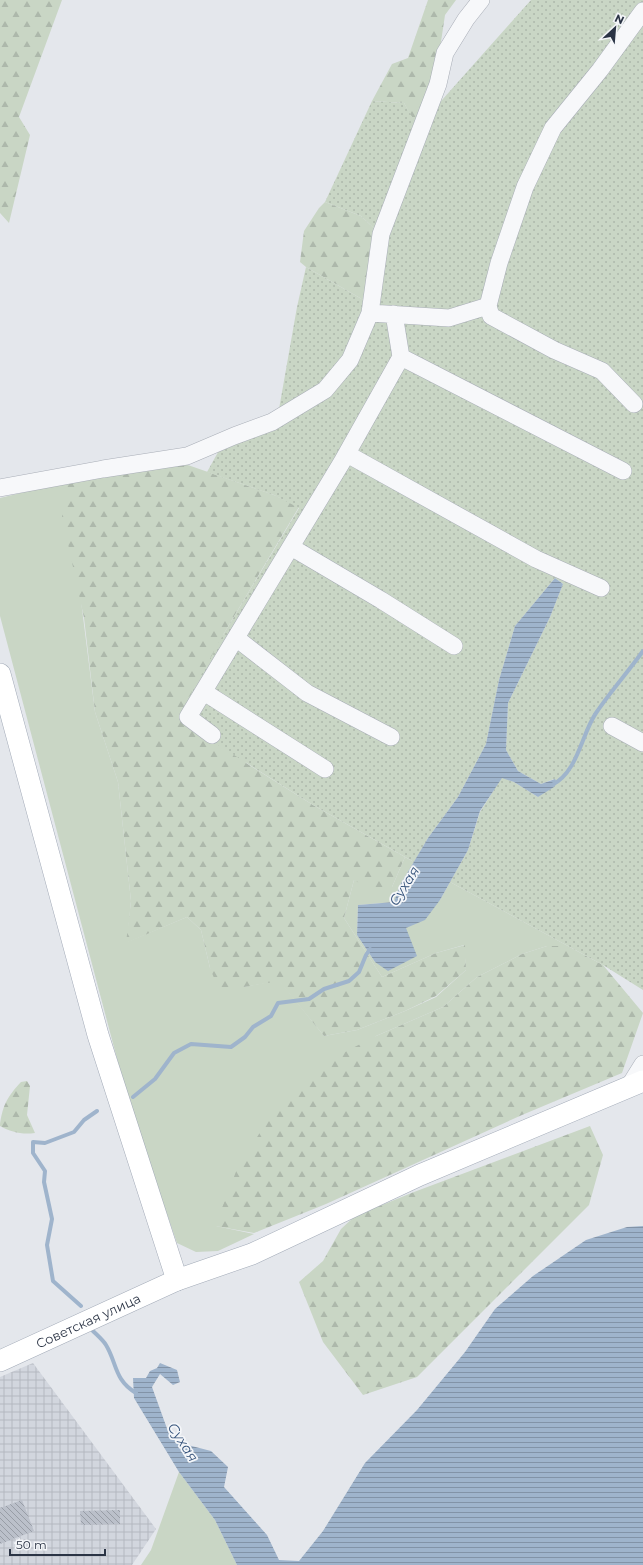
<svg xmlns="http://www.w3.org/2000/svg" width="643" height="1565" font-family="Montserrat,sans-serif">
<defs>
<pattern id="industrial-grid" width="8" height="8" patternUnits="userSpaceOnUse"><rect width="8" height="8" fill="#d2d6de"/><path d="M0 4h8M4 0v8" fill="none" stroke="#b4b8c0"/></pattern>
<pattern id="forest-firs" width="22" height="20" patternUnits="userSpaceOnUse"><rect width="22" height="20" fill="#c9d6c5"/><path d="M5 1l3.5 6h-7zM16 11l3.5 6h-7z" fill="#adb8ab"/></pattern>
<pattern id="garden-dots" width="8" height="8" patternUnits="userSpaceOnUse"><rect width="8" height="8" fill="#c9d6c5"/><path d="M2 2h.1M6 6h.1" fill="none" stroke="#adb8ab" stroke-width="1.8" stroke-linecap="round"/></pattern>
<pattern id="water-rules" width="6" height="5" patternUnits="userSpaceOnUse"><rect width="6" height="5" fill="#9fb4cc"/><path d="M0 2.5h6" fill="none" stroke="#8293a7"/></pattern>
<pattern id="building-back-hatch" width="6" height="6" patternUnits="userSpaceOnUse"><rect width="6" height="6" fill="#bbc0ca"/><path d="M-1 5l2 2M0 0l6 6M5-1l2 2" fill="none" stroke="#989da6"/></pattern>
</defs>
<rect width="100%" height="100%" fill="#e4e7ec"/>
<path fill="url(#industrial-grid)" d="M33,1363L156,1529L132,1565H0V1377Z"/>
<path fill="#c9d6c5" d="M66,482L95,712L118,782L131,901L127,942L187,917L201,930L210,968L244,987L279,980L324,1036L357,1030L405,1011L436,997L466,970L464,945L436,953L382,977L344,918L354,880L392,887L405,857L414,862L400,885L394,902L358,905L357,935L375,962L406,928L440,900L450,882L568,946H547L522,954L477,977L443,1007L376,1036L216,1226L254,1234L218,1251L196,1252L177,1243L129,1104L0,616V498Z
M179,1472L215,1520L237,1565H141L151,1550Z"/>
<path fill="url(#forest-firs)" d="M0,0H62L19,117L30,135L9,223L0,213Z
M428,0H456L445,15L435,82L417,127L404,103L372,101L392,64L408,58Z
M325,202L361,216L379,233L367,302L306,267L300,262L304,231L319,208Z
M185,464L274,495L299,507L223,635L246,763L313,805L405,857L392,887L382,896L354,880L344,918L382,977L436,953L465,945L466,970L436,996L405,1011L357,1030L324,1036L279,981L244,987L218,988L210,968L201,930L187,917L126,943L131,901L118,782L95,712L84,618L62,516L66,482Z
M547,946H568L603,965L643,1013L622,1073L522,1115L326,1204L254,1233L215,1226L237,1169L264,1126L300,1086L335,1057L376,1036L443,1007L477,977L522,954Z
M27,1081L30,1086L27,1115L35,1133C22,1135 11,1132 0,1126V1124C3,1104 8,1096 21,1082Z
M590,1126L603,1155L589,1205L417,1377L363,1395L323,1342L299,1282L323,1261L341,1229L355,1216L414,1192Z"/>
<path fill="url(#garden-dots)" d="M531,0H643V990L603,965L450,882L468,850L480,812L502,777L514,782L538,797L554,779L541,784L518,771L506,750L508,703L550,617L563,584L555,578L515,626L499,680L486,744L458,797L428,838L414,862L313,805L177,719L223,635L299,508L274,495L207,472L222,445L276,426L297,307L306,267L367,302L379,233L361,216L325,202L372,101L404,103L418,127Z"/>
<path fill="url(#water-rules)" d="M555,578L563,584L550,617L508,703L506,750L518,771L541,784L555,779L557,783L554,787L538,797L514,782L502,778L480,811L468,850L440,900L425,920L406,928L417,956L388,971L375,962L357,935L358,905L394,902L400,885L412,865L428,838L458,797L486,744L499,680L515,626Z
M643,1226V1565H237L215,1520L179,1472L134,1398L133,1378H146L150,1371L157,1368L160,1363L177,1370L180,1382L173,1385L160,1374L152,1387L169,1434L184,1444L211,1451L228,1467L224,1487L267,1535L279,1560L299,1561L323,1531L365,1463L417,1410L465,1352L495,1309L533,1276L586,1240L627,1227Z"/>
<g fill="none" stroke-linecap="round" stroke-linejoin="round">
<path stroke="#9fb4cc" stroke-width="4" d="M552,785C578,772 581,735 596,713C610,692 628,672 643,651
M133,1097L155,1079L174,1053L191,1044L231,1047L245,1037L253,1027L271,1016L278,1003L309,999L324,989L349,981L359,972L366,955L370,949
M81,1306L53,1281L47,1245L52,1219L44,1182L45,1171L33,1153V1142L45,1143L74,1132L84,1120L97,1111
M93,1331C97,1335 103,1340 106,1345C117,1363 114,1380 136,1393"/>
</g>
<path fill="url(#building-back-hatch)" d="M22,1500L34,1531L0,1544V1508Z
M120,1510V1524L81,1525L80,1511Z"/>
<g fill="none" stroke-linecap="round" stroke-linejoin="round">
<defs>
<path id="minor" d="M488,306L491,316L554,350L602,371L634,404
M370,313L449,318L488,306L499,263L525,187L553,128L600,70L643,11
M394,314L401,357L623,471
M347,454L536,559L601,588
M0,488L103,469L187,456L234,436L272,422L325,390L350,360L370,313L381,234L438,84L445,53L466,19L481,0
M291,547L381,600L454,646
M236,638L307,693L391,737
M204,692L325,769
M612,726L643,743
M212,735L188,717L342,462L401,357
M628,1088L643,1064"/>
<g id="major">
<path d="M0,674L98,1035L177,1280"/>
<path id="s1" d="M0,1361L177,1280L252,1254L420,1175L643,1081"/>
</g>
</defs>
<use href="#minor" stroke="#a9aeb7" stroke-width="18"/>
<use href="#major" stroke="#a3abb8" stroke-width="22"/>
<use href="#minor" stroke="#f7f8fa" stroke-width="17"/>
<use href="#major" stroke="#fff" stroke-width="21"/>
</g>
<g text-anchor="middle" dominant-baseline="central" stroke-width="3.5" stroke-linejoin="round" paint-order="stroke">
<g font-size="13" fill="#2b3445" stroke="#f4f6f9">
<text stroke="none"><textPath href="#s1" startOffset="97">Советская улица</textPath></text>
</g>
<g font-size="14" font-style="italic" fill="#34527a" stroke="#f4f6f9">
<text transform="translate(404 886) rotate(-58)">Сухая</text>
<text transform="translate(183 1442) rotate(57)">Сухая</text>
</g>
</g>
<g transform="translate(615 28) rotate(26)" stroke="#f4f6f9" stroke-width="3" paint-order="stroke">
<path d="M0-3L7 15L0 10L-7 15Z" fill="#2b3445"/>
<text y="-6" font-size="11" font-weight="bold" text-anchor="middle" fill="#2b3445">N</text>
</g>
<path d="M10 1549v6h95v-6" fill="none" stroke="#2b3445" stroke-width="2"/>
<text x="16" y="1549" font-size="12" fill="#2b3445" stroke="#f4f6f9" stroke-width="3" paint-order="stroke">50 m</text>
</svg>
